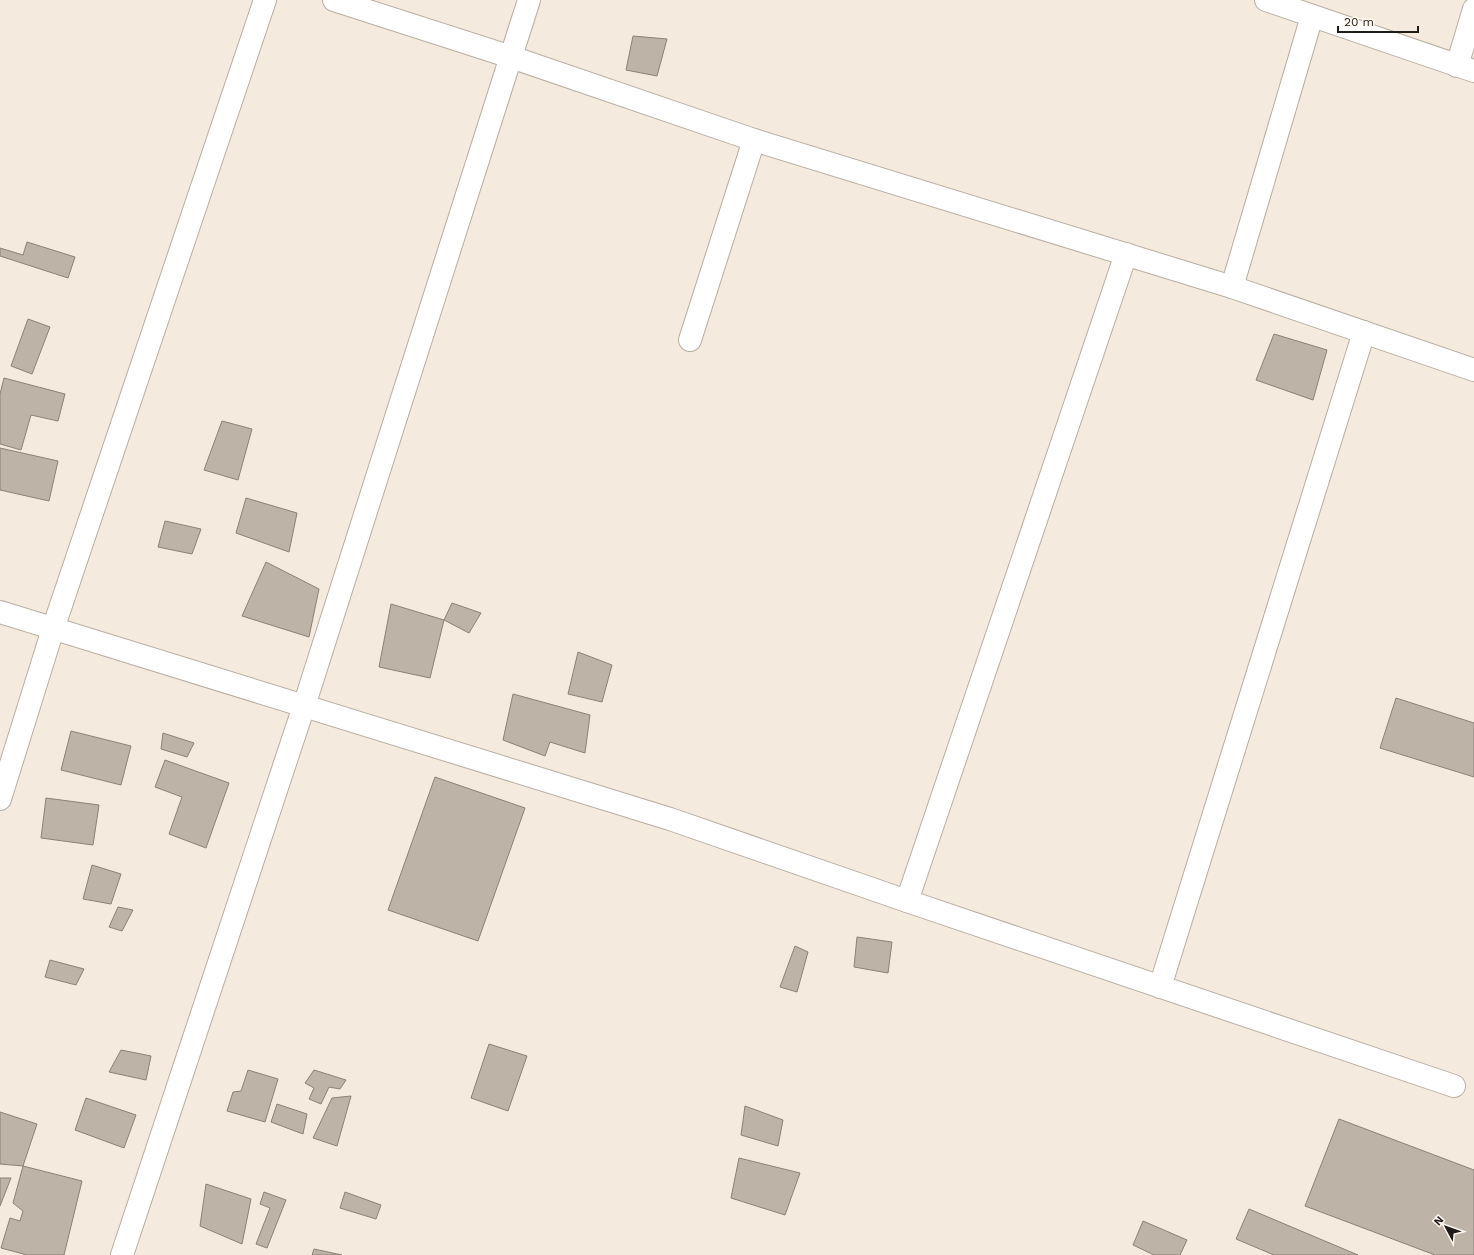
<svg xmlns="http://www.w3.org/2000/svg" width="1474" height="1255" viewBox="0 0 1474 1255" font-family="'Work Sans',sans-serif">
	<rect width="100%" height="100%" fill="#f5eade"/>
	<!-- building -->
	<g fill="#bdb3a7" stroke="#8b8176">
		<polygon points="633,36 667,39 657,76 626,70"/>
		<polygon points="27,242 75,257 68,278 0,256 0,248 23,255"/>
		<polygon points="28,319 50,327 32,374 11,366"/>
		<polygon points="1274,334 1327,350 1313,400 1256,380"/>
		<polygon points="4,378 65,394 58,421 31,415 21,450 0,444 0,394"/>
		<polygon points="222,421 252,429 238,480 204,470"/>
		<polygon points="0,448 58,461 49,501 0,490"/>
		<polygon points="246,498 297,513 289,552 236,533"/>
		<polygon points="165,521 201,529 192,554 158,547"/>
		<polygon points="266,562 319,589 309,637 242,616"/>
		<polygon points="452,603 481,613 469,633 444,620"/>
		<polygon points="391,604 444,620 430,678 379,667"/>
		<polygon points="578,652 612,665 602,702 568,694"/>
		<polygon points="513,694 590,715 585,753 550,742 545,756 503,740"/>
		<polygon points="1396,698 1474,723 1474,777 1380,748"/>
		<polygon points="71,731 131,746 121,785 61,770"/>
		<polygon points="163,733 194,743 187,757 161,749"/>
		<polygon points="165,760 229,783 206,848 169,834 182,797 155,787"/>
		<polygon points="435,777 525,808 478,941 388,910"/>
		<polygon points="46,798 99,805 93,845 41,838"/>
		<polygon points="92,865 121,874 111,904 83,899"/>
		<polygon points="118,907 133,910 122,931 109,927"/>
		<polygon points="857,937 892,942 888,973 854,967"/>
		<polygon points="795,946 808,952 797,992 780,987"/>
		<polygon points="50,960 84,969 76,985 45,977"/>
		<polygon points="489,1044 527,1056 508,1111 471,1098"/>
		<polygon points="121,1050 151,1056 146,1080 109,1072"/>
		<polygon points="248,1070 278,1079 265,1122 227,1111 233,1092 241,1091"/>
		<polygon points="314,1070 346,1080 340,1089 329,1087 321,1104 309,1099 314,1088 305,1083"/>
		<polygon points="351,1096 337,1146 313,1138 332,1098"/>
		<polygon points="86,1098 136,1115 124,1148 75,1130"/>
		<polygon points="277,1104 307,1114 303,1134 271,1122"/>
		<polygon points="745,1106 783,1120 778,1146 741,1135"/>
		<polygon points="0,1112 37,1124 23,1166 0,1164"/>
		<polygon points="1339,1119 1474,1170 1474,1255 1435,1255 1305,1206"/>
		<polygon points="739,1158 800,1173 785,1215 731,1198"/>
		<polygon points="23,1166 82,1181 64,1255 27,1255 1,1248 10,1218 20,1221 23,1211 13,1203"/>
		<polygon points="0,1178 11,1178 0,1206"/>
		<polygon points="206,1184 251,1199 242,1244 200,1226"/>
		<polygon points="264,1192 286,1200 267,1248 256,1244 270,1208 260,1204"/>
		<polygon points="345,1192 381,1205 376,1219 340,1208"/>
		<polygon points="1249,1209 1358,1255 1274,1255 1236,1239"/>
		<polygon points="1143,1221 1187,1240 1180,1255 1154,1255 1133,1245"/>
		<polygon points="314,1249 342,1255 312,1255"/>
	</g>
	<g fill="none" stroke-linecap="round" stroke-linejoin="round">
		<defs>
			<g id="street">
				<polyline points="334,0 511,57 754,140 1232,287 1474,370"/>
				<polyline points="1266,0 1474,71"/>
				<polyline points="1457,66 1474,9"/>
				<polyline points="1232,287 1312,16"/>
				<polyline points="690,340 754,140"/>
				<polyline points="0,612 670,819 907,901 1454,1086"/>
				<polyline points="0,799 53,629 265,0"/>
				<polyline points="907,901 1126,254"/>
				<polyline points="1160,987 1364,332"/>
				<polyline points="122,1255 304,706 529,0"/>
			</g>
		</defs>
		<!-- street casing -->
		<use href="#street" stroke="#b8aea2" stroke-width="24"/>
		<!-- street -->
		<use href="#street" stroke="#fff" stroke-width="22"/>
	</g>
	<!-- north arrow -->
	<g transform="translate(1446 1227) rotate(311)" stroke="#fff8f1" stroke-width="3" paint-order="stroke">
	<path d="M0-3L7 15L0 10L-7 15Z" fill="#1f1b17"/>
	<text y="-6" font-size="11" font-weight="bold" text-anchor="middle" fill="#1f1b17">N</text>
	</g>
	<!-- scale -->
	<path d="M1338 26v6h80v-6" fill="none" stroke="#1f1b17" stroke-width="2"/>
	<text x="1344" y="26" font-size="12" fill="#1f1b17" stroke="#fff8f1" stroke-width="3" paint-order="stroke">20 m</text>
</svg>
